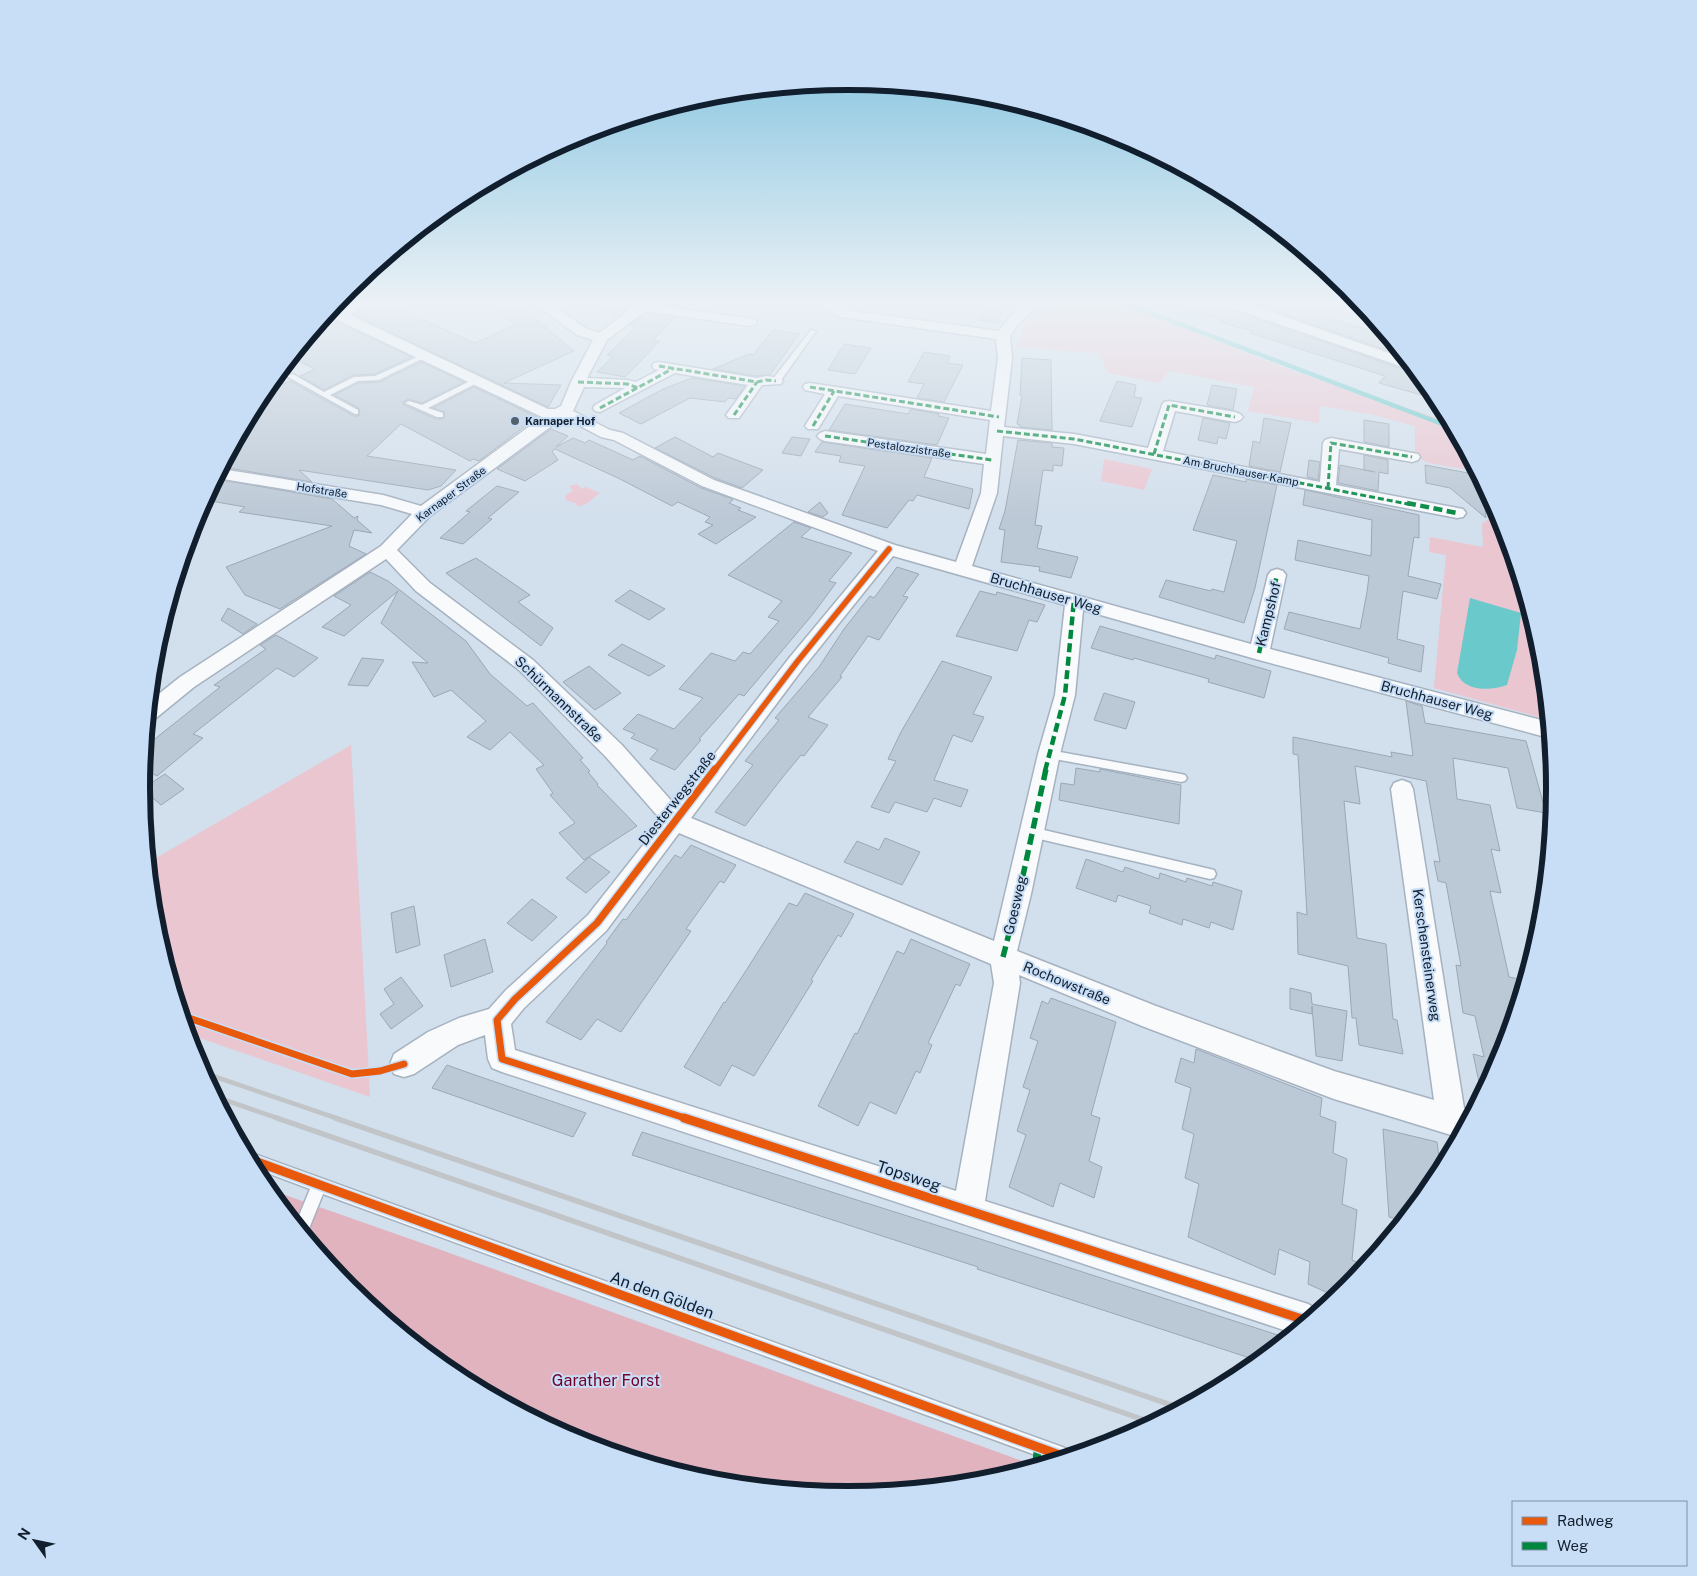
<svg xmlns="http://www.w3.org/2000/svg" width="1697" height="1576" viewBox="0 0 1697 1576" font-family="'Public Sans',sans-serif">
	<rect width="100%" height="100%" fill="#d2dfec"/>
	<!-- green -->
	<g fill="#eac6d1">
		<polygon points="1053,301 1114,301 1285,368 1450,422 1477,471 1428,463 1415,456 1415,427 1411,425 1369,414 1320,406 1319,423 1248,411 1254,387 1169,371 1159,383 1108,373 1099,353 1017,347 1024,325"/>
		<polygon points="1104,459 1152,469 1144,490 1101,481"/>
		<path d="M577,484L582,489L586,487L600,493C592,498 587,507 576,506L577,504L566,500L565,496L572,491L570,486Z"/>
		<polygon points="1496,507 1502,518 1542,650 1549,720 1434,688 1446,555 1429,552 1430,537 1483,547 1482,524 1496,513"/>
		<polygon points="351,745 368,1057 370,1097 188,1034 155,926 149,862"/>
	</g>
	<!-- forest -->
	<polygon fill="#e0b3bf" points="268,1189 433,1247 1036,1466 986,1481 848,1495 710,1481 578,1441 456,1375 349,1288"/>
	<!-- water -->
	<path fill="#6acacb" d="M1470,598L1521,613L1517,650L1507,685C1491,691 1464,692 1457,673Z"/>
	<g fill="none" stroke-linecap="round" stroke-linejoin="round">
		<!-- stream -->
		<polyline stroke="#6acacb" stroke-width="4.5" points="1119,301 1453,428"/>
	</g>
	<!-- building -->
	<g fill="#bbc8d5" stroke="#9ba7b4">
		<polygon points="374,301 381,301 475,343 514,325 496,309 516,303 574,351 504,383 561,385 548,407 354,315"/>
		<polygon points="584,301 639,301 616,318"/>
		<polygon points="658,301 693,301 686,308 656,304"/>
		<polygon points="988,301 1007,301 997,323 979,320"/>
		<polygon points="1174,301 1218,301 1220,306 1405,370 1415,370 1439,400 1379,383 1385,376 1250,333 1252,331 1220,322 1222,320 1173,306"/>
		<polygon points="1245,301 1319,301 1343,308 1332,319 1387,335 1404,356"/>
		<polygon points="646,313 676,317 653,340 660,341 625,377 597,372 613,356 607,355 635,328 629,325"/>
		<polygon points="326,316 326,317 412,357 375,374 353,375 324,390 300,376 315,369 292,358"/>
		<polygon points="773,330 799,334 770,375 757,376 713,369 749,354 753,355"/>
		<polygon points="844,344 871,348 855,374 828,370"/>
		<polygon points="924,352 950,356 947,363 963,365 944,402 917,398 924,384 908,382"/>
		<polygon points="1022,358 1051,360 1052,430 1020,427 1020,425 1017,424 1022,396 1020,395"/>
		<polygon points="421,362 464,382 422,403 408,399 403,402 404,405 436,419 443,419 445,412 433,408 474,387 537,417 479,461 473,459 470,461 401,424 367,456 456,470 441,486 428,490 299,470 312,482 222,467 263,392 290,381 354,416 358,416 360,414 359,408 334,395 358,383 380,382"/>
		<polygon points="692,378 745,386 736,399 729,398 725,402 690,398 641,424 619,413 663,389"/>
		<polygon points="1117,381 1136,385 1134,397 1142,398 1132,427 1100,421"/>
		<polygon points="1212,385 1237,389 1233,410 1207,405"/>
		<polygon points="845,404 908,414 911,409 939,414 938,416 949,418 937,445 829,430"/>
		<polygon points="1203,418 1230,423 1226,439 1218,437 1217,444 1198,440"/>
		<polygon points="1264,418 1291,423 1280,472 1249,466 1253,441 1260,443"/>
		<polygon points="1364,420 1389,424 1389,447 1364,442"/>
		<polygon points="551,429 568,436 556,447 573,438 585,443 589,440 633,460 640,456 701,488 730,498 733,500 729,503 741,508 738,510 756,517 716,544 698,534 713,525 705,522 710,517 678,502 672,506 620,479 555,449 552,451 558,460 525,481 497,469"/>
		<polygon points="675,437 713,457 718,453 763,470 742,488 715,478 655,448"/>
		<polygon points="792,437 810,439 801,456 782,453"/>
		<polygon points="1018,440 1052,443 1052,447 1064,448 1062,466 1053,465 1053,471 1043,470 1035,525 1042,526 1037,548 1078,557 1071,578 1039,571 1040,567 1001,562 1005,530 999,529 1005,511"/>
		<polygon points="822,442 932,458 924,477 973,489 969,509 917,495 913,501 909,500 887,528 842,515 865,466 839,462 841,456 815,452"/>
		<polygon points="1364,455 1388,460 1388,474 1379,472 1378,491 1338,483 1340,465 1375,472 1364,470"/>
		<polygon points="1309,460 1320,462 1318,480 1307,477"/>
		<polygon points="1425,465 1479,475 1483,483 1484,495 1490,496 1497,509 1485,511 1486,518 1450,488 1426,483"/>
		<polygon points="1213,475 1246,482 1246,479 1277,485 1255,588 1244,623 1159,597 1166,580 1211,591 1212,589 1224,592 1237,541 1193,530"/>
		<polygon points="216,479 332,499 354,518 358,516 357,520 372,533 354,530 349,546 366,554 280,609 245,595 226,567 332,526 239,512 245,507 205,500"/>
		<polygon points="497,486 519,492 488,518 492,519 463,544 440,538 470,512 466,511"/>
		<polygon points="1305,490 1419,515 1419,538 1414,537 1408,576 1441,584 1437,599 1403,591 1397,639 1424,646 1421,672 1388,663 1389,658 1284,629 1289,612 1360,629 1367,592 1369,576 1295,560 1298,540 1371,556 1372,520 1303,505"/>
		<polygon points="820,502 828,513 823,517 808,512"/>
		<polygon points="794,522 811,528 801,537 852,553 829,581 836,583 813,614 744,696 739,694 699,739 701,740 675,770 650,759 658,750 631,738 635,734 623,729 638,714 674,729 703,698 679,689 711,653 735,661 743,652 750,654 779,621 768,617 782,601 728,575"/>
		<polygon points="476,558 530,595 518,602 553,628 541,646 446,573"/>
		<polygon points="897,567 919,574 903,596 908,597 879,640 868,636 840,676 842,677 808,717 828,725 804,756 801,755 782,778 745,826 715,812 753,765 745,761 779,720 775,718 819,667 844,629 870,596 874,598"/>
		<polygon points="370,572 388,581 466,641 490,674 527,706 533,703 583,758 580,760 590,771 588,772 598,784 597,785 637,826 584,860 559,833 575,823 550,795 553,793 536,769 544,765 510,732 490,750 467,737 486,721 451,690 434,697 412,662 428,663 381,623 398,591 344,636 322,627 351,605 334,596"/>
		<polygon points="630,590 665,609 649,620 615,601"/>
		<polygon points="980,591 996,595 997,592 1045,605 1037,622 1029,620 1017,651 956,636"/>
		<polygon points="228,608 257,624 243,634 221,620"/>
		<polygon points="1100,626 1215,659 1216,655 1271,671 1264,698 1208,682 1209,679 1134,658 1133,660 1091,648"/>
		<polygon points="276,635 318,658 294,677 277,668 193,734 203,738 157,776 144,769 146,746 220,687 214,685 266,649 260,645"/>
		<polygon points="622,644 665,666 649,676 608,655"/>
		<polygon points="362,658 384,660 368,686 348,685"/>
		<polygon points="942,661 992,677 973,714 984,717 972,742 953,735 934,780 968,790 961,807 934,798 927,812 895,802 889,813 871,807 896,761 888,759 901,732"/>
		<polygon points="589,666 621,693 595,710 563,682"/>
		<polygon points="1104,693 1135,702 1126,729 1094,720"/>
		<polygon points="1406,701 1422,706 1425,723 1526,741 1546,813 1517,808 1508,768 1453,758 1457,799 1490,805 1500,851 1491,849 1501,893 1490,891 1509,977 1525,980 1501,1059 1482,1096 1473,1054 1484,1057 1475,1016 1463,1013 1456,965 1461,966 1446,883 1438,881 1434,861 1440,862 1426,781 1355,766 1360,804 1344,801 1357,938 1386,944 1393,1019 1397,1020 1403,1054 1359,1045 1356,1018 1352,1018 1348,966 1298,954 1297,912 1307,915 1298,755 1293,754 1293,737 1392,757 1391,752 1413,756"/>
		<polygon points="1076,768 1100,772 1100,769 1181,785 1179,824 1059,800 1061,783 1074,785"/>
		<polygon points="165,774 184,789 161,805 142,789"/>
		<polygon points="885,838 920,852 902,885 844,862 857,841 879,850"/>
		<polygon points="691,845 736,865 724,883 720,881 686,929 691,931 621,1032 597,1019 581,1040 546,1022 607,943 606,942 623,919 626,920 675,855 681,858"/>
		<polygon points="589,857 610,872 586,893 566,878"/>
		<polygon points="1086,859 1123,872 1125,867 1159,879 1160,873 1186,882 1187,878 1212,886 1213,882 1242,891 1233,930 1211,922 1209,928 1183,919 1182,925 1149,913 1151,906 1118,895 1116,902 1076,888"/>
		<polygon points="805,893 854,914 841,937 838,935 811,980 813,981 754,1076 732,1065 720,1086 684,1067 724,1002 725,1003 747,969 789,903 797,906"/>
		<polygon points="532,899 557,917 532,941 507,923"/>
		<polygon points="414,906 420,945 396,953 391,913"/>
		<polygon points="485,939 493,972 451,987 444,955"/>
		<polygon points="911,939 970,964 960,986 956,984 928,1043 932,1045 920,1073 916,1071 896,1114 870,1102 858,1126 818,1106 855,1033 857,1034 897,951 904,954"/>
		<polygon points="401,977 423,1006 391,1029 380,1014 394,1004 384,989"/>
		<polygon points="1290,988 1311,993 1312,1004 1347,1011 1342,1061 1316,1056 1312,1006 1312,1014 1290,1009"/>
		<polygon points="1051,998 1116,1022 1091,1115 1100,1118 1089,1161 1102,1167 1094,1198 1060,1183 1053,1207 1009,1187 1026,1135 1017,1131 1030,1090 1023,1087 1038,1041 1030,1038 1042,1001 1048,1004"/>
		<polygon points="1196,1049 1322,1098 1320,1116 1336,1122 1333,1153 1347,1159 1342,1204 1357,1210 1352,1260 1366,1266 1348,1288 1337,1297 1308,1284 1310,1262 1279,1249 1275,1275 1188,1237 1199,1184 1185,1178 1194,1134 1182,1129 1191,1088 1175,1082 1181,1058 1194,1063"/>
		<polygon points="447,1065 475,1075 586,1113 573,1137 432,1088"/>
		<polygon points="1383,1129 1437,1142 1441,1171 1436,1181 1403,1221 1389,1217"/>
		<polygon points="642,1132 996,1244 1287,1338 1259,1361 977,1269 978,1267 632,1155"/>
	</g>
	<g fill="none" stroke-linecap="round" stroke-linejoin="round">
		<defs>
			<g id="service">
				<polygon points="811,330 816,331 779,383 773,383 773,379"/>
				<polygon points="424,354 427,356 426,357 379,380 358,381 330,395 358,410 358,414 355,414 286,376 293,374 324,392 354,377 375,376"/>
				<polygon points="474,379 481,381 428,408 443,413 443,417 437,417 405,403 409,401 422,405"/>
				<polygon points="1049,750 1181,774 1185,775 1187,778 1185,781 1181,782 1049,758 1044,754"/>
				<polygon points="1031,827 1210,869 1214,870 1216,874 1214,878 1210,879 1031,837 1027,835 1025,832 1027,829"/>
				<polygon points="249,1152 1065,1448 1071,1451 1073,1455 1052,1461 323,1194 306,1236 296,1223 310,1189 254,1168 246,1153"/>
			</g>
			<g id="minor">
				<path d="M356,301H372L350,315L548,409H555L561,406L571,382L593,340L577,335L532,301H546L587,329L599,333L642,301H656L653,305L755,319L757,322L755,325L750,326L645,311L607,340L587,378L627,380L636,382L659,370L654,369L652,366L654,363L659,362L757,378L766,376L781,378L783,381L781,384L762,385L739,418H729L726,415L748,385L675,373L600,412L595,411L593,408L595,405L625,388L584,387L573,411L610,430L623,433L714,480L895,545L956,562L981,493L984,464L825,441L820,439L817,436L820,433L825,431L986,454L990,420L838,396L818,429H808L805,426L825,394L805,390L803,387L805,384L810,383L991,411L998,358L996,339L841,317L823,307L822,304L824,301H836L835,303L845,310L999,331C1011,314 1021,301 1043,301L1018,324L1010,336L1012,358L1004,427L1074,434L1148,448L1162,405L1164,402L1169,401L1235,412L1240,414L1243,417L1240,420L1235,422L1175,411L1163,451L1320,482L1323,443L1325,440L1331,438L1418,454L1420,457L1418,460L1412,462L1339,449L1336,485L1463,509L1466,513L1463,517L1457,518L1074,444L1003,436L997,493L972,566L1251,644L1268,575L1271,571L1277,569L1283,571L1286,575L1270,649L1549,722V738L1259,660L1083,610L1075,695L1060,754L1031,894L1017,951L1156,1006L1334,1071L1434,1100L1391,789L1394,783L1402,780L1410,783L1413,789L1464,1108L1473,1111L1460,1136L1451,1135L1334,1099L1142,1026L1019,975L1020,983L985,1201L1308,1304L1320,1311L1293,1333L502,1072L492,1068L488,1059L485,1035L458,1045L414,1074L404,1077L394,1074L390,1064L394,1054L428,1032L459,1018L489,1009L506,990L588,915L662,821L606,757L519,670L416,591L386,559L194,687L156,718L148,720L150,701L180,677L381,546L412,514L381,505L217,478L221,469L383,495L421,506L542,417L327,315L333,308L339,310ZM561,419H567L601,437L614,440L702,486L878,551L790,657L675,805L622,745L533,660L430,583L397,550L430,516ZM893,556L1065,605L1055,695L1038,754L994,941L691,818L804,667ZM679,833L991,964L994,983L956,1191L515,1050L511,1024L524,1008L606,931Z"/>
				<polygon points="1220,301 1239,301 1406,359 1414,368 1406,368 1221,304"/>
			</g>
		</defs>
		<!-- service casing -->
		<use href="#service" stroke="#a6b2c0" stroke-width="3"/>
		<!-- minor casing -->
		<use href="#minor" stroke="#a6b2c0" stroke-width="3"/>
		<!-- service -->
		<use href="#service" fill="#f8fafc" fill-rule="evenodd"/>
		<!-- minor -->
		<use href="#minor" fill="#f8fafc" fill-rule="evenodd"/>
		<!-- rail-far1 -->
		<g stroke="#c1c5c8" stroke-width="4.5">
			<polyline points="204,1073 339,1119"/>
			<polyline points="216,1097 280,1119"/>
		</g>
		<!-- rail -->
		<g stroke="#c1c5c8" stroke-width="5.5">
			<polyline points="277,1118 1153,1423"/>
			<polyline points="335,1118 1180,1408"/>
		</g>
		<!-- quiet-far3 -->
		<g stroke="#00873e" stroke-width="3" stroke-dasharray="6 3" stroke-linecap="butt">
			<polyline points="659,366 757,382 766,380 776,381"/>
			<polyline points="578,382 627,384 638,388"/>
			<polyline points="810,387 999,417"/>
			<polyline points="600,408 674,368"/>
			<polyline points="734,415 757,382"/>
			<polyline points="813,426 834,391"/>
			<polyline points="997,431 1074,439 1413,505"/>
			<polyline points="825,436 992,460"/>
			<polyline points="1154,454 1169,405 1235,417"/>
			<polyline points="1328,488 1331,443 1412,457"/>
		</g>
		<!-- quiet-far2 -->
		<g stroke="#00873e" stroke-width="4.5" stroke-dasharray="9 4.5" stroke-linecap="butt">
			<polyline points="1407,503 1457,513"/>
			<polyline points="1259,653 1277,575"/>
			<polyline points="1045,771 1065,695 1074,600"/>
		</g>
		<!-- quiet-far1 -->
		<polyline stroke="#00873e" stroke-width="5.5" stroke-dasharray="11 5.5" stroke-linecap="butt" points="1003,957 1019,894 1046,769"/>
		<!-- quiet -->
		<polyline stroke="#00873e" stroke-width="8" stroke-dasharray="15 8" stroke-linecap="butt" points="1036,1466 1038,1447"/>
		<defs>
			<polyline id="cycleway-far2" points="714,771 797,662 889,549"/>
			<g id="cycleway-far1">
				<polyline points="183,1016 352,1074 380,1071 404,1064"/>
				<polyline points="688,1119 502,1059 497,1020 515,999 597,923 715,769"/>
			</g>
			<g id="cycleway">
				<polyline points="684,1118 1308,1321"/>
				<polyline points="249,1159 1065,1457"/>
			</g>
		</defs>
		<!-- cycleway-far2 casing -->
		<use href="#cycleway-far2" stroke="#c8def7" stroke-width="8"/>
		<!-- cycleway-far1 casing -->
		<use href="#cycleway-far1" stroke="#c8def7" stroke-width="10"/>
		<!-- cycleway casing -->
		<use href="#cycleway" stroke="#c8def7" stroke-width="12"/>
		<!-- cycleway-far2 -->
		<use href="#cycleway-far2" stroke="#e8590c" stroke-width="5.5"/>
		<!-- cycleway-far1 -->
		<use href="#cycleway-far1" stroke="#e8590c" stroke-width="7"/>
		<!-- cycleway -->
		<use href="#cycleway" stroke="#e8590c" stroke-width="9"/>
	</g>
	<!-- sky -->
	<linearGradient id="sky" x2="0" y2="1"><stop stop-color="#75bddc"/><stop offset="0.58" stop-color="#ebf1f6"/><stop offset="1" stop-color="#ebf1f6" stop-opacity="0"/></linearGradient>
	<rect width="1697" height="522" fill="url(#sky)"/>
	<!-- markers -->
	<circle fill="#546270" stroke="#c8def7" stroke-width="2" cx="515" cy="421" r="5"/>
	<g text-anchor="middle" dominant-baseline="central" stroke-width="4" stroke-linejoin="round" paint-order="stroke">
		<!-- far-poi labels -->
		<g font-size="11" font-weight="bold" fill="#101e2d" stroke="#c8def7" text-anchor="start">
			<text x="525" y="421">Karnaper Hof</text>
		</g>
		<!-- far-street labels -->
		<g font-size="11" fill="#101e2d" stroke="#c8def7">
			<text transform="translate(909 448) rotate(8)">Pestalozzistraße</text>
			<text transform="translate(1241 471) rotate(11)">Am Bruchhauser Kamp</text>
			<text transform="translate(322 490) rotate(9)">Hofstraße</text>
			<text transform="translate(451 494) rotate(-37)">Karnaper Straße</text>
		</g>
		<!-- street labels -->
		<g font-size="14" fill="#101e2d" stroke="#c8def7">
			<text transform="translate(1046 593) rotate(16)">Bruchhauser Weg</text>
			<text transform="translate(1268 614) rotate(-76)">Kampshof</text>
			<text transform="translate(559 699) rotate(44)">Schürmannstraße</text>
			<text transform="translate(1437 700) rotate(15)">Bruchhauser Weg</text>
			<text transform="translate(677 798) rotate(-52)">Diesterwegstraße</text>
			<text transform="translate(1015 905) rotate(-77)">Goesweg</text>
			<text transform="translate(1427 955) rotate(82)">Kerschensteinerweg</text>
			<text transform="translate(1067 983) rotate(22)">Rochowstraße</text>
		</g>
		<!-- near-street labels -->
		<g font-size="16" fill="#101e2d" stroke="#c8def7">
			<text transform="translate(909 1176) rotate(18)">Topsweg</text>
			<text transform="translate(662 1295) rotate(20)">An den Gölden</text>
		</g>
		<!-- near-park labels -->
		<g font-size="16" fill="#730027" stroke="#c8def7">
			<text x="606" y="1380">Garather Forst</text>
		</g>
	</g>
	<!-- crop -->
	<path d="M0 0H1697V1576H0ZM150 788a698 698 0 1 1 1396 0a698 698 0 1 1-1396 0Z" fill="#c8def7" fill-rule="evenodd"/>
	<path fill="none" stroke="#101e2d" stroke-width="6" d="M150 788a698 698 0 1 1 1396 0a698 698 0 1 1-1396 0Z"/>
	<!-- legend -->
	<rect x="1512" y="1501" width="175" height="65" fill="#c8def7" stroke="#7e91a6"/>
	<rect x="1522" y="1517" width="25" height="8" fill="#e8590c" stroke="#7e91a6"/>
	<text x="1557" y="1526" font-size="15" fill="#101e2d">Radweg</text>
	<rect x="1522" y="1542" width="25" height="8" fill="#00873e" stroke="#7e91a6"/>
	<text x="1557" y="1551" font-size="15" fill="#101e2d">Weg</text>
	<!-- north arrow -->
	<g transform="translate(35 1541) rotate(303)" stroke="#c8def7" stroke-width="4" paint-order="stroke">
	<path d="M0-4L9 19L0 12L-9 19Z" fill="#101e2d"/>
	<text y="-8" font-size="14" font-weight="bold" text-anchor="middle" fill="#101e2d">N</text>
	</g>
</svg>
